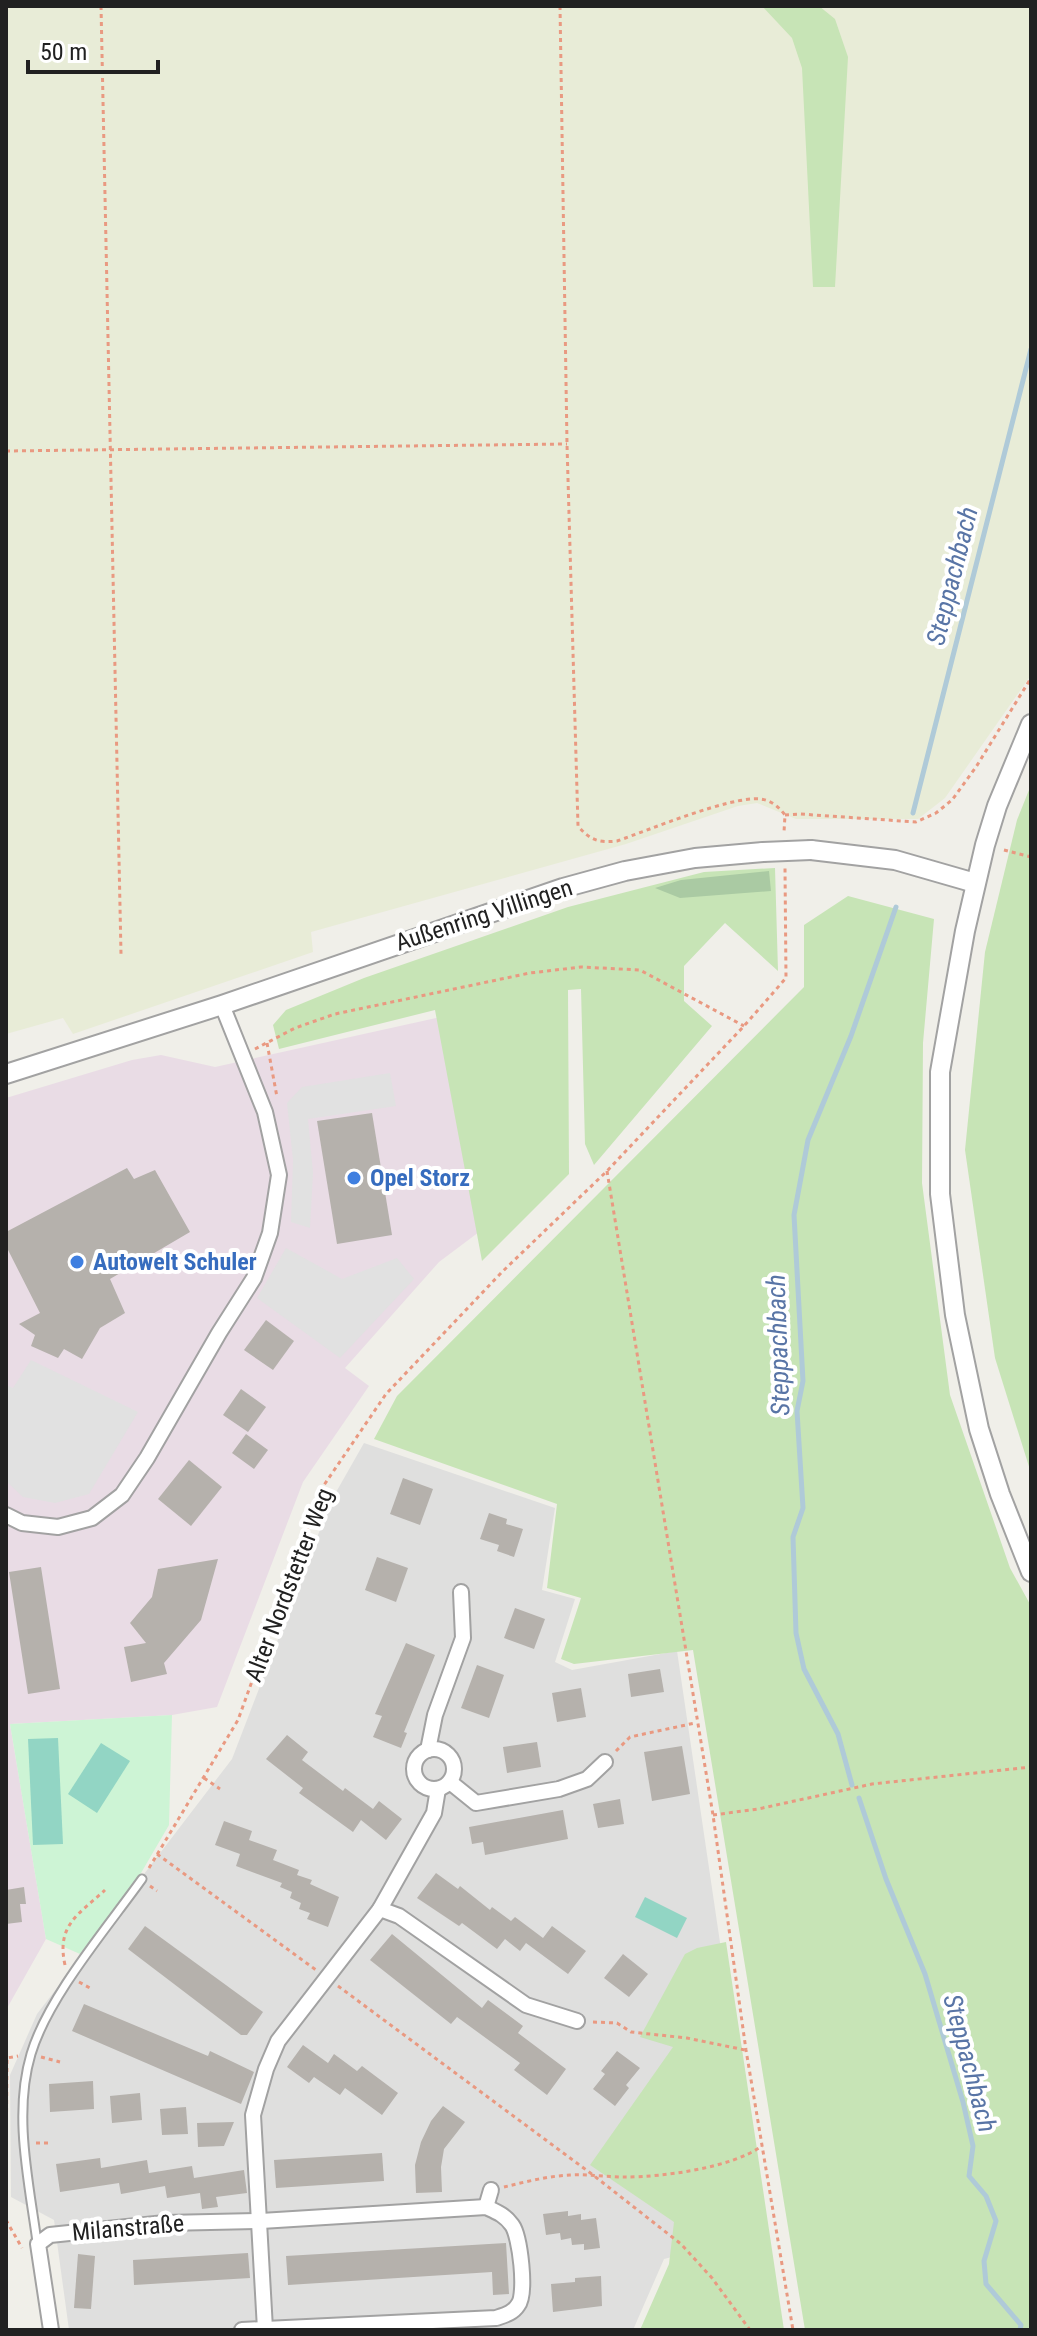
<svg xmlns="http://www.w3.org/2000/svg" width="1037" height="2336" viewBox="0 0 1037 2336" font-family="'Roboto Condensed',sans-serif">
	<rect width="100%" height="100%" fill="#f0efe9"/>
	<!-- residential -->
	<polygon fill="#dfdfde" points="364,1443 555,1508 542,1590 575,1599 555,1662 572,1670 677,1651 763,2234 664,2259 633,2330 69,2330 54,2220 11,2197 10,2075 37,2014 232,1759 331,1501"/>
	<!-- industrial -->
	<polygon fill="#e9dce5" points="549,993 555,1175 439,1262 345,1368 369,1386 303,1482 217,1707 172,1715 10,1724 46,1939 6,2010 6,1098 132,1060 161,1055 215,1067"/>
	<!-- farmland -->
	<polygon fill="#e8ecd7" points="6,6 1031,6 1031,675 945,798 918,819 796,819 757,803 738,806 626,844 311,932 313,952 73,1034 63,1018 6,1034"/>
	<!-- grass -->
	<g fill="#c7e4b6">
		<polygon points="762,6 819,6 835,19 848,57 835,287 813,287 802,68 792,38"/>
		<polygon points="1031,785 1031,1473 995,1358 965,1150 985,952 1017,820"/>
		<polygon points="775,868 778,971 725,923 684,966 684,1001 712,1026 594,1165 585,1144 581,989 568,990 569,1174 482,1261 435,1010 279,1049 273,1025 286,1010 364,978 568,907 704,872"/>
		<polygon points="848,896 934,919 923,1043 922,1183 950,1395 1010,1568 1031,1606 1031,2330 805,2330 693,1650 574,1664 561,1659 581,1598 547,1588 557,1504 374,1439 397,1396 804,987 804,925"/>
		<polygon points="726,1942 784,2330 640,2330 669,2264 674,2222 590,2165 673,2047 640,2037 685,1954 697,1948"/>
	</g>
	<!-- forest -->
	<polygon fill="#aacaa3" points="769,871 771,891 680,898 655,888 681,880"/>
	<!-- park -->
	<polygon fill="#cdf4d5" points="172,1715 169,1825 141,1873 80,1954 46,1939 10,1724"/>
	<!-- pitch -->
	<g fill="#92d5c4">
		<polygon points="58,1738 63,1844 33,1845 28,1739"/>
		<polygon points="101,1743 130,1761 97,1813 68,1794"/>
		<polygon points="645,1897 687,1918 677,1938 635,1917"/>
	</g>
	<!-- parking -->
	<g fill="#e1e1e1">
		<polygon points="390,1073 396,1106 308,1119 313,1173 310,1228 291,1222 293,1160 287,1103 302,1087"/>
		<polygon points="286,1248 342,1279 397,1258 414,1279 340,1358 257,1298"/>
		<polygon points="31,1360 138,1412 89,1494 55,1503 23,1497 6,1481 6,1385 13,1388"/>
	</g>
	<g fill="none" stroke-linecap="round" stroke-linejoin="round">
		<!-- stream -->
		<g stroke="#afcad8" stroke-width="5">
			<polyline points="913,813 1031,349"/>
			<polyline points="852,1785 838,1734 804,1669 796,1633 793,1537 803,1508 797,1411 803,1381 794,1215 808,1140 851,1036 896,907"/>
			<polyline points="859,1798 886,1879 925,1974 963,2102 973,2146 969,2176 986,2196 996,2221 984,2261 986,2284 1021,2325 1020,2330"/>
		</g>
	</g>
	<!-- building -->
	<g fill="#b5b1ac">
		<polygon points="372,1113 392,1235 337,1244 317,1121"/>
		<polygon points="127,1168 134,1179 155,1170 190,1232 110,1279 125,1313 100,1328 82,1359 64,1349 58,1358 31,1346 35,1335 19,1324 40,1313 6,1246 6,1232"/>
		<polygon points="266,1320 294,1341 273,1370 244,1350"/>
		<polygon points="241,1389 266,1407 248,1432 223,1415"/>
		<polygon points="246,1434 268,1450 254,1469 232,1453"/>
		<polygon points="189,1460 222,1487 191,1526 158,1499"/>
		<polygon points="403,1478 433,1489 420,1525 390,1514"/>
		<polygon points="489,1513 507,1519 506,1524 523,1529 514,1557 497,1551 499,1545 480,1539"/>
		<polygon points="377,1557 408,1568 396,1602 365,1590"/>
		<polygon points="218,1559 201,1620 164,1663 167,1674 131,1682 124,1647 146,1643 130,1623 152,1597 158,1569"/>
		<polygon points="41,1567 60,1689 28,1694 9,1572"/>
		<polygon points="515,1608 545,1619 534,1649 504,1638"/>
		<polygon points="406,1643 435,1655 404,1732 407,1733 401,1748 373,1737 382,1716 375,1714"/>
		<polygon points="477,1665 504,1675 489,1718 461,1708"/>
		<polygon points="660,1669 664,1692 631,1697 628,1674"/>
		<polygon points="581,1688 586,1717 557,1722 552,1693"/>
		<polygon points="287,1735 308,1752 302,1760 343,1791 345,1788 373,1809 379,1801 402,1819 386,1840 361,1820 353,1832 299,1793 303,1788 266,1759"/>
		<polygon points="537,1742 541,1767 507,1773 503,1747"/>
		<polygon points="682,1746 690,1794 652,1801 644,1752"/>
		<polygon points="620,1799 624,1824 598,1828 593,1804"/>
		<polygon points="563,1810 568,1839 485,1855 483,1842 472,1844 469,1827"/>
		<polygon points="224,1821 252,1831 249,1840 277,1850 273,1860 299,1870 297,1875 312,1880 310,1884 339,1897 328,1927 307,1919 310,1913 299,1909 301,1903 290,1898 292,1892 280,1887 282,1883 236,1866 240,1854 215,1845"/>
		<polygon points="436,1873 458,1889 460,1886 490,1910 492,1907 511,1921 515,1917 543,1938 552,1926 586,1951 568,1974 526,1943 520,1951 505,1939 497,1949 462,1923 459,1926 417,1898"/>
		<polygon points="24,1887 26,1904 20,1904 22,1922 6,1924 6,1890"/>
		<polygon points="145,1926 263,2012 247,2035 241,2035 128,1949"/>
		<polygon points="392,1934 482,2008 488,2000 523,2026 518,2033 566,2069 547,2095 514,2070 520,2063 457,2017 451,2024 370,1960"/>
		<polygon points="623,1954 648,1974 629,1997 604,1978"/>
		<polygon points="84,2004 208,2056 210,2051 254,2072 241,2104 72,2031"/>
		<polygon points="303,2045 328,2063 334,2054 357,2071 362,2066 398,2093 382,2115 345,2088 340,2095 314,2077 309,2083 287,2067"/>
		<polygon points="617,2051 640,2068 626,2085 629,2088 615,2106 593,2089 605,2074 601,2071"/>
		<polygon points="93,2081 94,2109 50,2112 49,2084"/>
		<polygon points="140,2093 142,2120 112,2123 110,2096"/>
		<polygon points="443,2106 465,2122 444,2149 441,2167 442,2192 416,2193 415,2165 421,2142 431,2121"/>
		<polygon points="186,2107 188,2134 162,2135 160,2109"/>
		<polygon points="234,2122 224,2146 198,2147 197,2123"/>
		<polygon points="382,2153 384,2181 276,2188 274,2160"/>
		<polygon points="100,2158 101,2168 147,2160 149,2173 192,2166 194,2178 244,2170 247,2193 216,2197 218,2207 202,2209 200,2193 167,2198 165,2186 121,2194 119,2183 60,2192 56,2164"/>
		<polygon points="568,2211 568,2216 581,2214 581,2220 596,2218 600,2248 584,2250 584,2244 572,2245 571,2238 561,2240 560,2233 546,2235 543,2214"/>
		<polygon points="506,2243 509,2294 493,2295 492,2272 288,2285 286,2256"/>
		<polygon points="248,2253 250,2278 134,2285 133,2260"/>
		<polygon points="78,2254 95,2256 91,2309 74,2308"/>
		<polygon points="601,2276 602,2306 553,2312 551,2284 575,2282 575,2278"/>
	</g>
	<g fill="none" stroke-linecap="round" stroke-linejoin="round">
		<defs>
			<path id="service" d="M37,2242C29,2182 13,2114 31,2054C48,1997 107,1928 142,1879"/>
			<g id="minor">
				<polyline points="6,1515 22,1523 58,1527 92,1518 122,1495 147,1458 219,1333 254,1278 270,1233 279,1175 265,1112 222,1005"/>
				<circle cx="434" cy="1769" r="20"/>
				<polyline points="428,1750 435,1715 463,1638 461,1592"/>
				<polyline points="450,1782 476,1803 559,1789 587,1779 605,1762"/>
				<polyline points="380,1909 399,1916 526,2005 577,2021"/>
				<polyline points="486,2207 491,2190"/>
				<polyline points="265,2329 253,2115 266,2069 278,2041 380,1909 434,1813 438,1789"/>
				<path d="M51,2330L38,2244L50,2235L165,2223L261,2221L486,2207C497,2212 505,2215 512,2225C520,2236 527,2294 518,2305C513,2313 505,2315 496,2318L242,2330"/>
			</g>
			<g id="tertiary">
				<polyline points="1031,724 997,806 985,845 965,931 940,1072 940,1194 955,1315 979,1429 1000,1494 1031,1572"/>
				<polyline points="811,850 895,860 975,883"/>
				<polyline points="6,1074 222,1005 563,888 625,871 695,858 763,852"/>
			</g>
		</defs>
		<!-- service casing -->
		<use href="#service" stroke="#a2a2a2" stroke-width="11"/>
		<!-- minor casing -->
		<use href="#minor" stroke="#a2a2a2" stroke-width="18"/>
		<!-- tertiary casing -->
		<use href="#tertiary" stroke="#a2a2a2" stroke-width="22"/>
		<!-- path -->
		<g stroke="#e99981" stroke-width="3" stroke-dasharray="4 4" stroke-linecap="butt">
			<polyline points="101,6 121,954"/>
			<path d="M560,6L567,444L578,826C590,840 598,843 617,841C649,830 730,796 760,799C771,800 779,807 785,815L784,832"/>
			<polyline points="6,451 567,444"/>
			<polyline points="785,815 800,814 916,822 936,813 952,800 976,767 1031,678"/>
			<polyline points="1004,850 1031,857"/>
			<polyline points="267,1043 277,1097"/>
			<polyline points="255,1049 295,1028 335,1014 530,973 581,967 640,970 744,1026"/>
			<polyline points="607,1171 713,1815 746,2050 793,2330"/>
			<polyline points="616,1751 630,1737 695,1723"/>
			<polyline points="204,1778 220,1789"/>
			<polyline points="713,1815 758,1809 872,1784 1031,1767"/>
			<polyline points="157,1854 316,1970"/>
			<polyline points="149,1868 238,1720 322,1488 386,1394 502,1272 607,1171 744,1026 786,978 785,868"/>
			<polyline points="150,1886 157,1891"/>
			<path d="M65,1965C56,1925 79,1914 105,1890"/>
			<polyline points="79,1982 90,1988"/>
			<polyline points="338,1986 593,2175 681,2244 712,2278 750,2330"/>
			<polyline points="593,2022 617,2023 631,2032 687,2038 745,2050"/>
			<polyline points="41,2057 60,2062"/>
			<polyline points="36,2143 48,2143"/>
			<polyline points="6,2176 7,2058 18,2056"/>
			<path d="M504,2187C525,2182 548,2176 570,2175C589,2174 607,2177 625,2177C663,2177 731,2168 762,2146"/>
			<polyline points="6,2220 22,2248"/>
		</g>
		<!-- service -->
		<use href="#service" stroke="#fff" stroke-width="7"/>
		<!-- minor -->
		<use href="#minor" stroke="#fff" stroke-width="14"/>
		<!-- tertiary -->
		<use href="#tertiary" stroke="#fff" stroke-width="18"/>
		<defs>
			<polyline id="tertiary-bridge" points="763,852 811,850"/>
		</defs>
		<!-- tertiary-bridge casing -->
		<use href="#tertiary-bridge" stroke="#a2a2a2" stroke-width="22" stroke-linecap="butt"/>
		<!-- tertiary-bridge -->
		<use href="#tertiary-bridge" stroke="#fff" stroke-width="18"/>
	</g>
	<!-- markers -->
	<g fill="#3f7fe0" stroke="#fff" stroke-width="3">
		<circle cx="354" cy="1178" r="8"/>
		<circle cx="77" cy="1262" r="8"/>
	</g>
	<g text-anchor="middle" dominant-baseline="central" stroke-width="8" stroke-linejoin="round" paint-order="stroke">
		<!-- street labels -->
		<g font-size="24" fill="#212121" stroke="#fff">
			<text transform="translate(484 915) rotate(-18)">Außenring Villingen</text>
			<text transform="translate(289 1585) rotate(-69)">Alter Nordstetter Weg</text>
			<text transform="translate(128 2228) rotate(-5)">Milanstraße</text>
		</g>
		<!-- shop labels -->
		<g font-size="24" font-weight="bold" fill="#366cbe" stroke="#fff" text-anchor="start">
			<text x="370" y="1178">Opel Storz</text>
			<text x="93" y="1262">Autowelt Schuler</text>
		</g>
		<!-- water labels -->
		<g font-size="26" font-style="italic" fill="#5975a6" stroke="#fff">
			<text transform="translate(952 576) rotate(-76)">Steppachbach</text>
			<text transform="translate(778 1345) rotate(-92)">Steppachbach</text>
			<text transform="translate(970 2063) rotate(75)">Steppachbach</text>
		</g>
	</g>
	<!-- border -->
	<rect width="1037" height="2336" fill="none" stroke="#212121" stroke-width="16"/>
	<!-- scale -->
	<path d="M28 60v12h130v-12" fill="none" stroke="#212121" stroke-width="4"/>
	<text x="40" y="60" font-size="24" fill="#212121" stroke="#ffffff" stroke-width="6" paint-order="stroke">50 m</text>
</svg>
